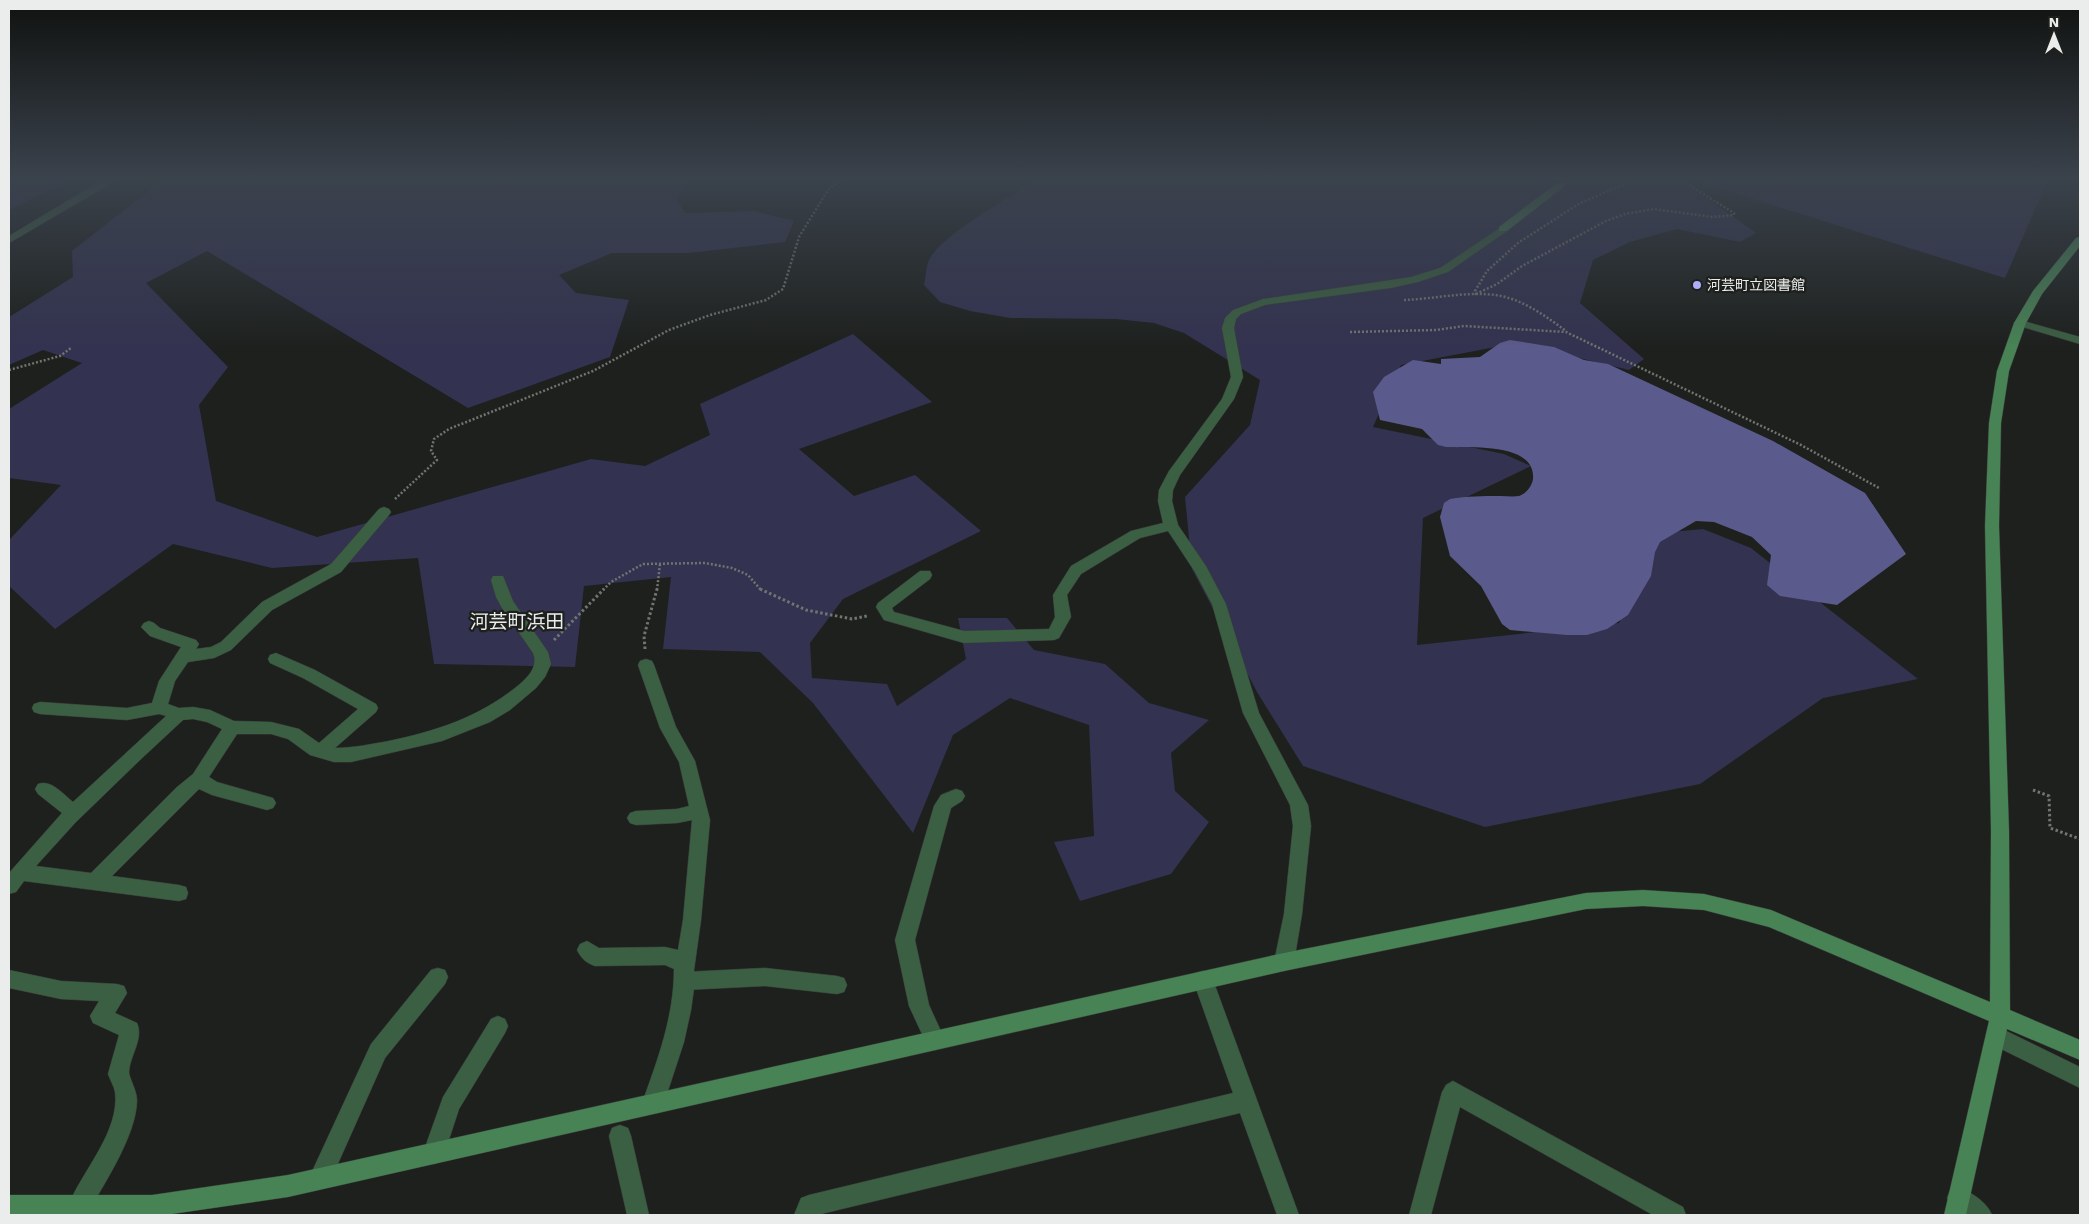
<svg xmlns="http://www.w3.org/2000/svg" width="2089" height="1224" viewBox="0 0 2089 1224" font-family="'Work Sans','Noto Sans JP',sans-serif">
	<rect width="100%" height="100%" fill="#1d201d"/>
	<!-- green -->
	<g fill="#333250">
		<polygon points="9,177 76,177 9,210"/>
		<polygon points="166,177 690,177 677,200 685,213 754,211 794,221 785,242 688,253 612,253 559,275 576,293 629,300 610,357 468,408 207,251 146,283 228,367 199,405 216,501 317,537 591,459 645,466 710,435 700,404 853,334 932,402 799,449 854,496 915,475 981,531 843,599 810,643 812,678 887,684 897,706 966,659 958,618 1007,618 1034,650 1105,664 1149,703 1209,720 1171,753 1175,791 1209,822 1171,874 1080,901 1054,842 1094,836 1089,725 1010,698 953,735 913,833 813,703 760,652 663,649 671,577 584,586 575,667 434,664 418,558 272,568 173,544 55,629 9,586 9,540 61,485 9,478 9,409 82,363 43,350 9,365 9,317 73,277 72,251"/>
		<path d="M1044,177H1684L1691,187L1756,233L1740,242L1677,229L1630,242L1593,260L1580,303L1644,359L1629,370L1517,343L1401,365L1373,427L1504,454L1531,466L1423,518L1417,645L1619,623L1659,533L1703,529L1751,548L1918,679L1823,698L1700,784L1485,827L1303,766L1257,692L1192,569L1185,497L1250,425L1260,380L1184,333L1154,323L1116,319L1010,318L970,311L940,302L924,285C926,277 926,264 930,258C945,233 1016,192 1044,177Z"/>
		<polygon points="1712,177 2049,177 2005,278 1705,184"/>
	</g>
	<!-- water -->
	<path fill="#5b5a8c" d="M1510,340L1554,347L1584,360L1608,364L1773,441L1865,493L1906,554L1837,605L1780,596L1767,585L1771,555L1752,537L1714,522L1696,521L1660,542L1655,552L1651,576L1628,615L1607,629L1587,635H1567L1510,630L1502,624L1481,586L1450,556L1440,517L1444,503L1450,499C1467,496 1483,496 1500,496C1506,496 1513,497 1519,496C1526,494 1532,486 1533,479C1536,442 1470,448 1446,447L1438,445L1422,429L1380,420L1373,392L1384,377L1413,360L1441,364V359L1480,357L1500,343Z"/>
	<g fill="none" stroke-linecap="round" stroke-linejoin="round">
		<defs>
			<g id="lane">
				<path d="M384,507L389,509L391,512L389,515L341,572L272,610L231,650L214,658L188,662L175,681L168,704L179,708L193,707L210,710L234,721L271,722L299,729L319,743L358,709L303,678L270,663L268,659L270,655L276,653L315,670L376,704L378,708L376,712L335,748C354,748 371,744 389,741C436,731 477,718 515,688C526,679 539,668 533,653L502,608L496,597L491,580L493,576H503L513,601L548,652L551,664L545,677L536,688L510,710L490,722L442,741L351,762H334L310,755L288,739L271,734H237L209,777L217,782L273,798L276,803L273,808L267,810L212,795L199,789L112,876L179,885L186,887L188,893L186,899L179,901L24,881L16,892L9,894V873L62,813L38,794L35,789L38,784C51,779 63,794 73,802L166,716L159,714L127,720L40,714L34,712L32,708L34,704L40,702L127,708L152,703L159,681L181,647L150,636L141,627L144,623L149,621L154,623L160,628L196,640L199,644L196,649L211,647L221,642L262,602L331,564L379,509ZM193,719L207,722L222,729L193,774L177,787L91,873L36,866L75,823L140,760L183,720Z"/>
				<path d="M646,659L652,661L654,665L676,727L695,761L710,820L701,920L694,970L695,981L691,1010L684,1042L664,1103L660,1110L653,1114L646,1110L642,1103C658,1059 674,1016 674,969L665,965L595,966C586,963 581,958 577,950L580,944L587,941L599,948L665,947L678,950L683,920L692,820L677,823L636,825L630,823L627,818L630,813L636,811L677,809L689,806L679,762L660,728L638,665L640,661Z"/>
				<polygon points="956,789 962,791 965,796 962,801 951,808 915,940 929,1005 945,1040 942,1047 935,1050 928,1047 909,1006 895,940 934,806 941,795"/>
				<path d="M9,970L61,981L117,984L124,986L127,993L115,1013L137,1023C144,1039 130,1055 129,1072C129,1078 137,1090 137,1101C136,1136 104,1184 87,1214H71L68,1206C82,1171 120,1132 115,1092C114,1086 110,1080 108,1074L119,1035L93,1023L90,1016L99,1001L61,999L9,988Z"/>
				<polygon points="620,1125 628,1128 631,1136 649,1215 627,1215 609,1136 612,1128"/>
			</g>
			<g id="street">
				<polygon points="110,177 122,177 9,243 9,236 77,195"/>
				<polygon points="1503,226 1508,229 1507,231 1448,272 1418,282 1391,288 1265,305 1241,314 1236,319 1234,328 1243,377 1234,399 1180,475 1173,490 1172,501 1178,525 1206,566 1226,604 1259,713 1308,805 1311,826 1302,914 1294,962 1291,968 1284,971 1277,968 1274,962 1284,914 1293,826 1290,805 1243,713 1212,604 1195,572 1168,531 1140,538 1081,574 1067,595 1071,617 1059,638 1054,640 964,643 884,620 876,607 878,603 920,571 930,571 932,575 930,579 892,608 894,612 964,631 1049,629 1055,617 1053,595 1071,566 1131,531 1163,523 1158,501 1159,490 1169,471 1222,399 1231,377 1222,328 1225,318 1233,310 1263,299 1411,277 1440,268"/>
				<polygon points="2020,320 2080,337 2080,344 2016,325 2014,323"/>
				<polygon points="438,968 445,970 448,977 445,984 385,1058 328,1186 320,1189 312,1186 309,1178 371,1044 431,970"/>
				<polygon points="765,968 837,976 844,978 847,985 844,992 837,994 765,986 685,990 678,988 675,981 678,974 685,972"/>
				<polygon points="1203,971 1210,973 1213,980 1299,1215 1277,1215 1240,1113 817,1215 794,1215 801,1198 809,1195 1233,1093 1193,980 1196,973"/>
				<polygon points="498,1016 505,1019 508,1026 505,1033 459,1109 442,1161 434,1164 426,1161 423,1153 443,1097 491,1019"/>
				<polygon points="1996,1026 2080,1067 2080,1088 1989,1043 1986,1036 1989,1029"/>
				<polygon points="1453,1081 1683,1207 1686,1215 1653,1215 1460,1107 1431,1215 1409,1215 1442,1092 1446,1085"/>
				<path d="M1958,1187C1971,1192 1987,1202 1992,1215C1973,1215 1956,1219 1947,1198L1950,1190Z"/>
			</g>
			<g id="secondary">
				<polygon points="1565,177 1576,177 1507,231 1499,231 1499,227"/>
				<polygon points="2080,237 2080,246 2042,294 2026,323 2009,371 2001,423 1999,526 2009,831 2010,1010 2080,1040 2080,1060 2007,1029 1966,1215 1944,1215 1989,1021 1769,927 1704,910 1643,906 1586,909 1284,971 288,1197 165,1215 9,1215 9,1195 152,1195 288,1175 1284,953 1586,893 1643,890 1704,894 1771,910 1990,1002 1991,831 1985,526 1989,423 1997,371 2014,323 2033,291 2076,238"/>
			</g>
		</defs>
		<!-- lane casing -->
		<use href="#lane" stroke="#3a3d3a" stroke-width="1"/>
		<!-- street casing -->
		<use href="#street" stroke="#3a3d3a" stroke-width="1"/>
		<!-- secondary casing -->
		<use href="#secondary" stroke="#3a3d3a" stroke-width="1"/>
		<!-- path-far1 -->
		<g stroke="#717471" stroke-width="2.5" stroke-dasharray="2 2" stroke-linecap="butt">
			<polyline points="1476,294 1497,284 1522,266 1606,221 1625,214 1654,209 1713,217 1734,215 1734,213 1692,187 1683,177"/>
			<polyline points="1476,295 1475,291 1487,271 1518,243 1580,203 1626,184 1630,177"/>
			<path d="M1404,300C1435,299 1471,290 1501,296C1525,301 1547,317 1566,331"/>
			<polyline points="1350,332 1436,330 1464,326 1566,332 1801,445 1879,488"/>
			<polyline points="9,370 60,356 71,348"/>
			<polyline points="395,499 437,460 431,451 434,439 449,429 593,371 669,330 710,315 766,300 783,289 799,237 828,190 844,177"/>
			<polyline points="603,590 611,582 643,564 705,563 732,568 748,575 761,590"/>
			<polyline points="657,590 660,564"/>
		</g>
		<!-- path -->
		<g stroke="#717471" stroke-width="3" stroke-dasharray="2.5 2.5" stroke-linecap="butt">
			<polyline points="760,589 806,610 852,619 867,616"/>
			<polyline points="554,640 604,589"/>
			<polyline points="645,649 644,636 657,589"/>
			<polyline points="2033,790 2049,796 2050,828 2080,839"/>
		</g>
		<!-- lane -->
		<use href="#lane" fill="#3b5f42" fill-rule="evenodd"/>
		<!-- street -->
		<use href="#street" fill="#3b5f42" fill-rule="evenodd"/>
		<!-- secondary -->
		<use href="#secondary" fill="#488355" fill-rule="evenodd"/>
	</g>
	<!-- sky -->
	<linearGradient id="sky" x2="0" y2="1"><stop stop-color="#101210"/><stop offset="0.51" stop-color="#3a424c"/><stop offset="1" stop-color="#3a424c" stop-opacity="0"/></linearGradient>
	<rect width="2089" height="349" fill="url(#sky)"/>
	<!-- markers -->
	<circle fill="#afaefa" stroke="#1d201d" stroke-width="2" cx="1697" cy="285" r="5"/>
	<g text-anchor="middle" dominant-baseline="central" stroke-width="4.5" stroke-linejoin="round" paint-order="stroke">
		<!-- far-poi labels -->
		<g font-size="14" fill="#eaedeb" stroke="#1d201d" text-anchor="start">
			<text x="1707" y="285">河芸町立図書館</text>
		</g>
		<!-- quarter labels -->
		<g font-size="19" fill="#eaedeb" stroke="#1d201d">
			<text x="517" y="621">河芸町浜田</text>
		</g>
	</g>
	<!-- border -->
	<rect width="2089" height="1224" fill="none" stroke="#eaedeb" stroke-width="20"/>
	<!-- north arrow -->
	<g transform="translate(2054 35)" stroke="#1d201d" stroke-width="4" paint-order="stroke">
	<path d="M0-4L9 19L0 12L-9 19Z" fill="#eaedeb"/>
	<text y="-8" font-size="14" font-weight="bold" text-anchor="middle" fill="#eaedeb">N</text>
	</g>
</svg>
